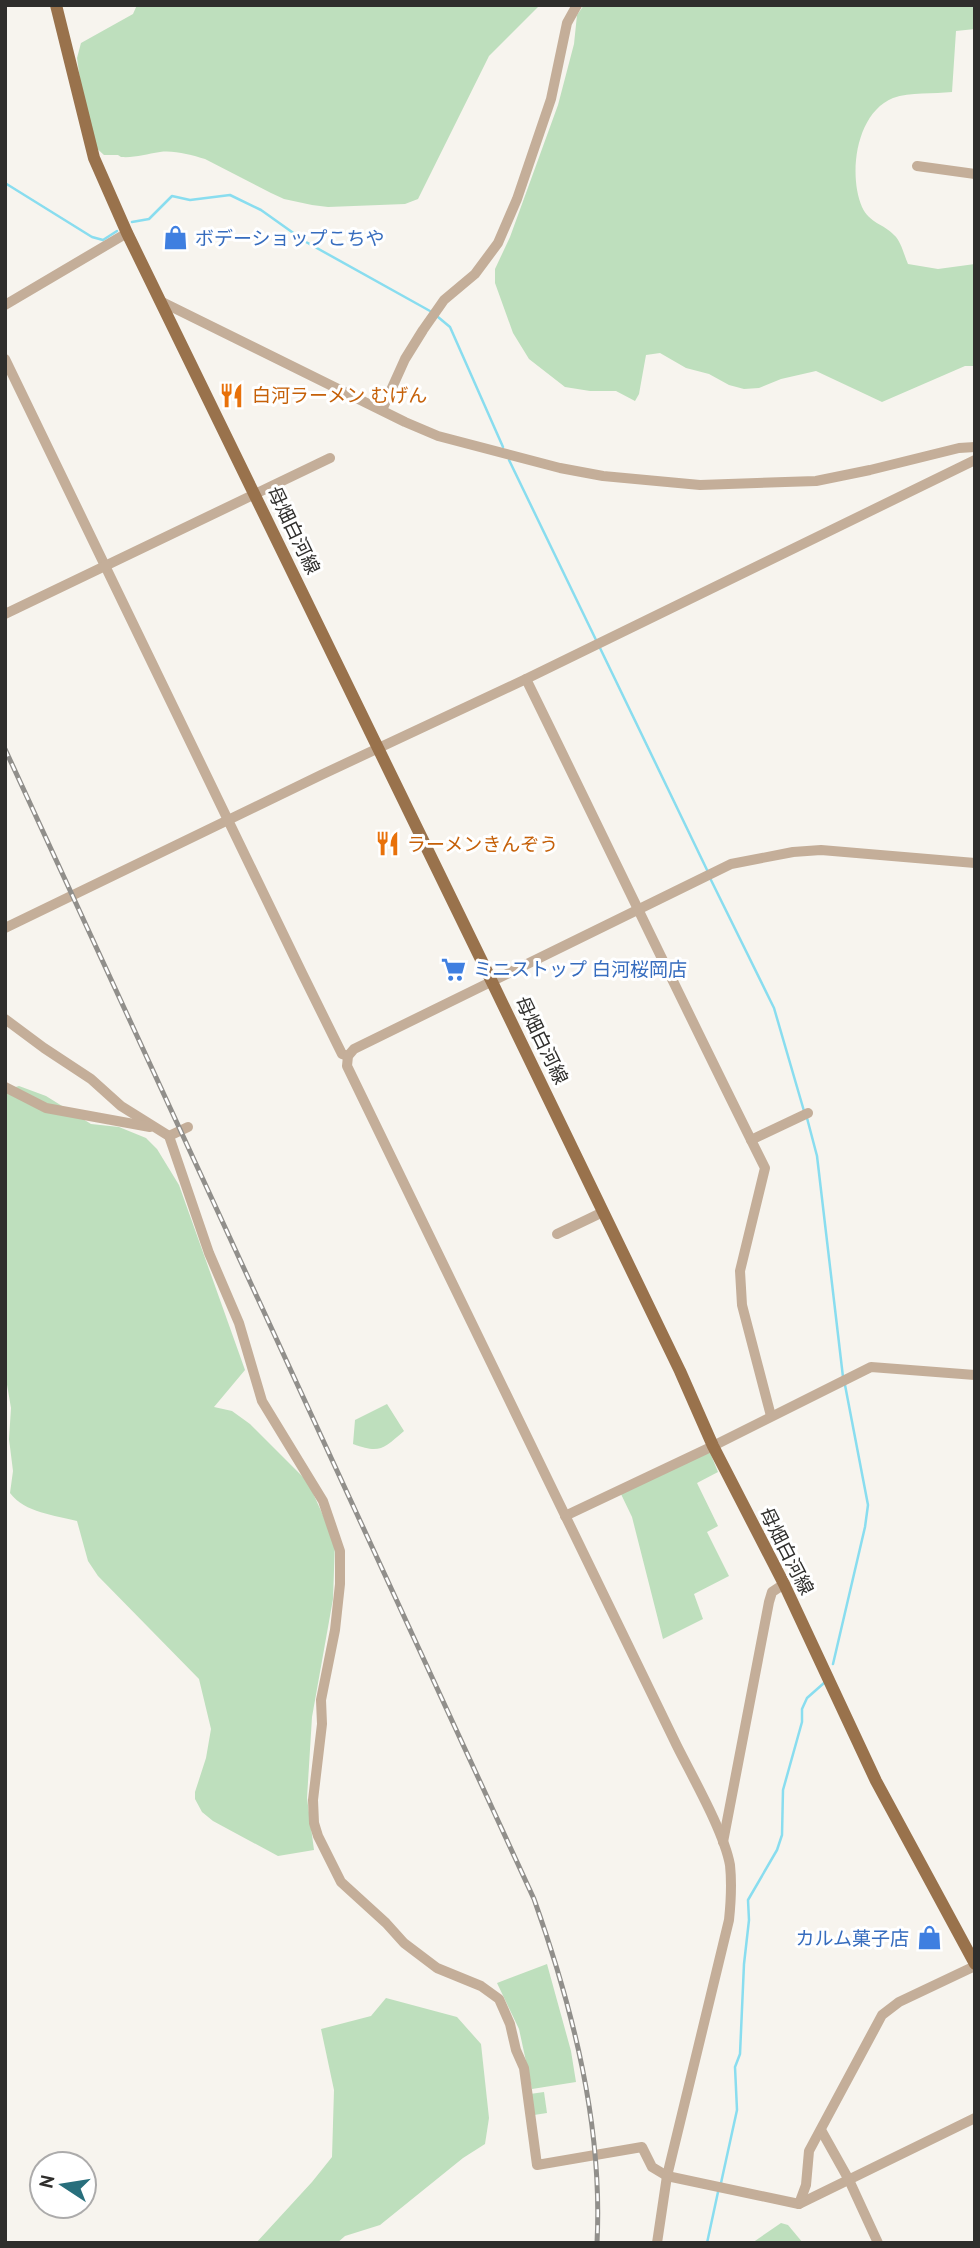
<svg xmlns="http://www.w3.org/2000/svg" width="980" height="2248" viewBox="0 0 980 2248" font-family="'PT Sans','Noto Sans JP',sans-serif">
	<rect width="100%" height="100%" fill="#f7f4ee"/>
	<!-- green -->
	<g fill="#bedfbd">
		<path d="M137,5H540L489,56L418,199L405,204L328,207L312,205L284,199L271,193L205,159C191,155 174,150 160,152C146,154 135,158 121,157L118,155H104L93,145L87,131L77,58L81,43L133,14Z"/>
		<path d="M584,5H975V29L956,31L952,92C934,94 910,92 893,98C856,113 848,174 862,207C869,223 884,224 894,235C901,241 904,255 908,264L938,269L975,264V366H965L882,402L816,371L781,379L759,388L744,389L729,385L709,374L686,368L660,353L646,355L639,394L635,401L616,391H590L565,387L529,359L513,333L495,283V269L510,237L558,105L574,44L577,15Z"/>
		<path d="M19,1086L46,1096L91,1124L119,1127L146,1138L157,1149L179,1185L245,1370L214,1407L232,1411L250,1424L308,1482L335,1542L333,1599L312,1717L307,1798L314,1850L278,1856L213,1821L202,1812L195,1799V1792L206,1758L211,1729L199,1679L98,1576L88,1561L77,1521C55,1515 25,1513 10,1493L13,1471L9,1439L11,1408L5,1373V1090Z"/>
		<path d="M387,1404L404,1431C383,1449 380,1454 353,1444L355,1420Z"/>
		<polygon points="709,1450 718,1472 697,1483 718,1526 707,1532 729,1576 694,1594 703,1619 663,1639 632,1517 620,1492"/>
		<polygon points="547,1964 571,2051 576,2082 532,2089 519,2029 497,1983"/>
		<polygon points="386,1998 457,2017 481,2044 489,2118 485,2144 463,2158 380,2225 345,2236 337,2243 256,2243 312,2182 332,2157 334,2090 321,2029 371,2016"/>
		<polygon points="544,2092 547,2113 534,2115 530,2094"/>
		<polygon points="781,2223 788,2225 803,2243 752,2243"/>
	</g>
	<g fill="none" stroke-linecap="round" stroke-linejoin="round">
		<!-- stream -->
		<g stroke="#89ddef" stroke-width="2.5">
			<polyline points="5,183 92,237 103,240 117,231"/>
			<polyline points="132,222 149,219 172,196 190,200 230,195 261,210 306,242 430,311"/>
			<polyline points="438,317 450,327 503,447"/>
			<polyline points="509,460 597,642"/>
			<polyline points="600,648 708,872"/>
			<polyline points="710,878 774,1008 804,1111"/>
			<polyline points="807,1118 817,1156 843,1377"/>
			<polyline points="833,1664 865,1527 868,1505 845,1385"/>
			<polyline points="721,2183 737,2110 735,2067 740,2054 744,1964 749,1920 748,1900 777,1850 782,1835 783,1790 802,1722 802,1709 807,1698 824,1683"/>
			<polyline points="707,2243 718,2192"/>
		</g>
		<!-- minor -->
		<g stroke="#c4ae99" stroke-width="10">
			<polyline points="917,166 975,174"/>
			<polyline points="162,302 405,422 438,436 560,468 603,476 700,485 816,481 870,470 959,448 975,447"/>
			<polyline points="5,305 127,233"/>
			<polyline points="5,359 302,973 342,1054 348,1056"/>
			<polyline points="382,410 405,359 423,330 444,300 475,274 498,243 517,199 551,99 567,23 577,5"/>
			<polyline points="5,614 330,458"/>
			<path d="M526,679C606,842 684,1006 765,1168L740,1271L742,1305L771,1416"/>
			<polyline points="5,928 321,775 526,679 975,460"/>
			<polyline points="5,1019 44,1048 91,1079 121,1106 169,1136 209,1253 239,1323 262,1401 323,1501 340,1551 340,1584 335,1630 321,1700 322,1724 313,1800 314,1823 318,1836 341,1882 386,1923 404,1943 437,1968 481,1986 499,1999 510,2024 516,2050 524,2068 537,2165 642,2147 652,2167 667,2176 799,2204 975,2118"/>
			<polyline points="5,1087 46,1108 150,1127"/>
			<polyline points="169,1136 188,1127"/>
			<polyline points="751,1140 808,1113"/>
			<polyline points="557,1234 603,1212"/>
			<polyline points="565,1516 713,1446 871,1367 975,1375"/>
			<polyline points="723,1842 769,1602 772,1592 784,1584"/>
			<polyline points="821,2130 849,2180 878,2243"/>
			<polyline points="799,2204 806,2185 809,2151 882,2015 899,2002 975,1966"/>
			<path d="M657,2243L667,2176L729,1920C731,1901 732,1884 730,1865C724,1832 693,1778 677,1746L347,1066L348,1056L354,1049L731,864L793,852L821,850L975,863"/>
		</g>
		<!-- major -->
		<polyline stroke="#99724c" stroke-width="12" points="56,5 94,158 127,233 492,982 680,1371 713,1446 784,1584 876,1781 975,1964"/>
		<defs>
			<path id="rail" d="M5,749L534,1899C573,2009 603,2126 597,2243"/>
		</defs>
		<!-- rail casing -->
		<use href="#rail" stroke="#918f8b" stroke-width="5"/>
		<!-- rail -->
		<use href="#rail" stroke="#fff" stroke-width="2.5" stroke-dasharray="8" stroke-linecap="butt"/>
	</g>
	<!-- icons -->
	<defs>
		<symbol id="shop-bare" viewBox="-9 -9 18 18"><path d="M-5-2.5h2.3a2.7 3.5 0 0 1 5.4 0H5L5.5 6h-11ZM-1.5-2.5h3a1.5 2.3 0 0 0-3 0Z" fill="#3f7fe0" stroke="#fff" stroke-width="2.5" paint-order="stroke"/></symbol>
		<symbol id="restaurant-bare" viewBox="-9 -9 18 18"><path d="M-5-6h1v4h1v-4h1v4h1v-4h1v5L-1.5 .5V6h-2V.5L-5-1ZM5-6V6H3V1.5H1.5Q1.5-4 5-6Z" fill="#e8710a" stroke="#fff" stroke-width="2.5" paint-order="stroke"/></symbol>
		<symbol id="supermarket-bare" viewBox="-9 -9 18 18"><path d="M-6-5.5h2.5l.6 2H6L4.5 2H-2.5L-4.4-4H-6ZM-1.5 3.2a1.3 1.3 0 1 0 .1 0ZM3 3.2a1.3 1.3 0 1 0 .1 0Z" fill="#3f7fe0" stroke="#fff" stroke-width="2.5" paint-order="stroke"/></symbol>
	</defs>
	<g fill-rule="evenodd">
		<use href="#shop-bare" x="158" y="220" width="35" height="35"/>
		<use href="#restaurant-bare" x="214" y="378" width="35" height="35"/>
		<use href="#restaurant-bare" x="370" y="826" width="35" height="35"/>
		<use href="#supermarket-bare" x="436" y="952" width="35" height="35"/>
		<use href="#shop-bare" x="912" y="1920" width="35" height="35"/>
	</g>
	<g text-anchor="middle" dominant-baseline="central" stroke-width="6" stroke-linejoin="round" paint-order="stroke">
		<!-- shop labels -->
		<g font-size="19" fill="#366cbe" stroke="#fff" text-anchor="start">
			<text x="195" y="238">ボデーショップこちや</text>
			<text x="473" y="969">ミニストップ 白河桜岡店</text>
			<text x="909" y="1938" text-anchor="end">カルム菓子店</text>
		</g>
		<!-- food labels -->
		<g font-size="19" fill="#c56008" stroke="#fff" text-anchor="start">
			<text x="252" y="395">白河ラーメン むげん</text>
			<text x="407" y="844">ラーメンきんぞう</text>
		</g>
		<!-- street labels -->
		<g font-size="19" fill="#2f2e2c" stroke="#fff">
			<text transform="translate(294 530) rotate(64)">母畑白河線</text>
			<text transform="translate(542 1040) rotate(64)">母畑白河線</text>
			<text transform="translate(787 1551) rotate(63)">母畑白河線</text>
		</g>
	</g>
	<!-- border -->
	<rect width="980" height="2248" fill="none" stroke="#2f2e2c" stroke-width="14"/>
	<!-- north arrow -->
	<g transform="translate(63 2185) rotate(282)"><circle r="33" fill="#ffffff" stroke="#acabab" stroke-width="2"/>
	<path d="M0-5L12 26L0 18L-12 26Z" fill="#286f7c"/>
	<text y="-10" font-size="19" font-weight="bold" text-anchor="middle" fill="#2f2e2c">N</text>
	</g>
</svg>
